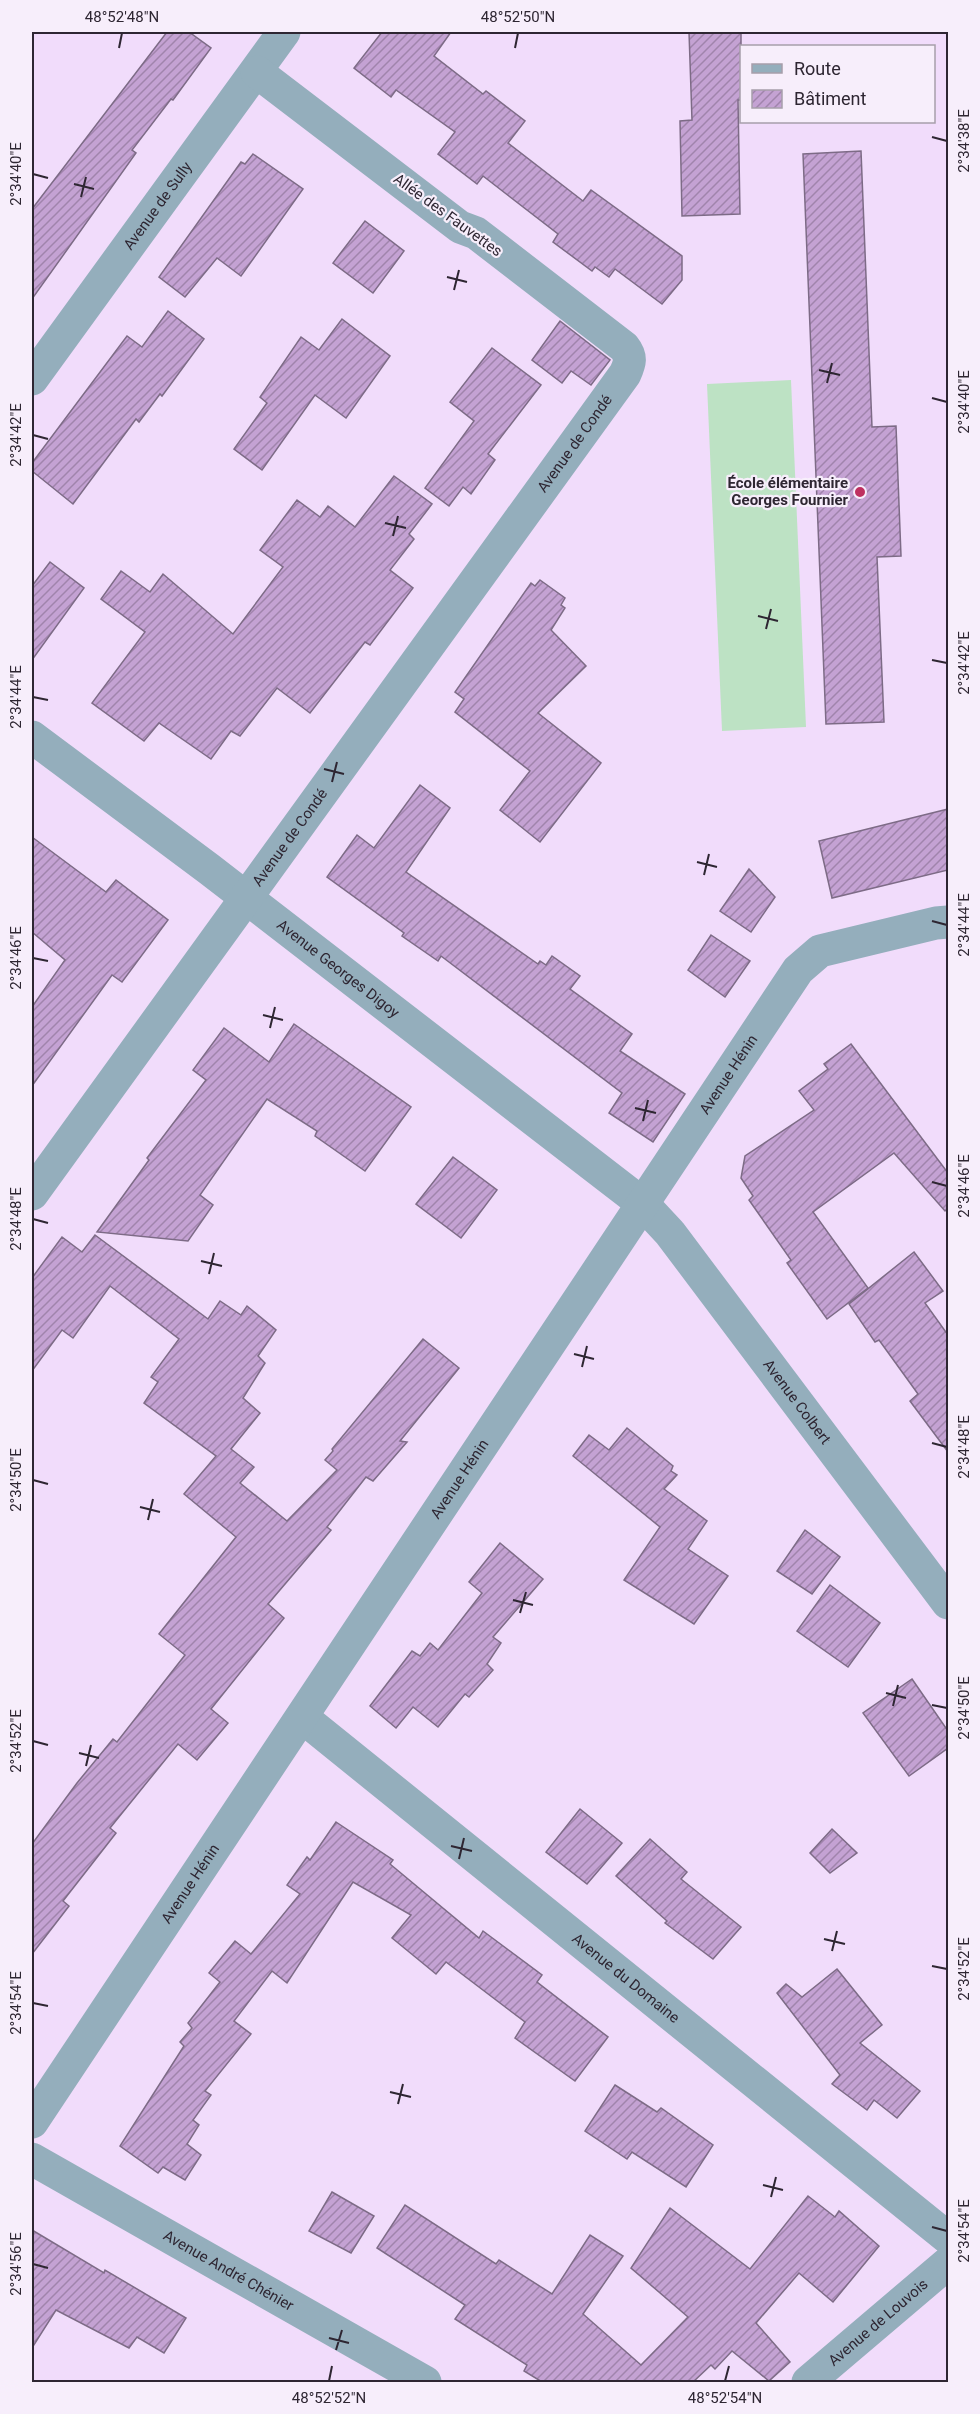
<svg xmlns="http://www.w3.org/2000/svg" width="980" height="2414" viewBox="0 0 980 2414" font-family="Roboto,sans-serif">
	<defs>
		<pattern id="building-hatch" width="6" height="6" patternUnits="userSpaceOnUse" patternTransform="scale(1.5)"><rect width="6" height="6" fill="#c4a2d3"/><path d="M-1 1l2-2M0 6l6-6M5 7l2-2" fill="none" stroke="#a084ac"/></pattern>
	</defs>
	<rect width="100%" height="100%" fill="#f1dcfb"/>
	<!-- pitch -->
	<polygon fill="#bde2c4" points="791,380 806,727 722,731 707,384"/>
	<!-- building -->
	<g fill="url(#building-hatch)" stroke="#7d6b86" stroke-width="1.5">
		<polygon points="167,32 189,32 211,48 173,100 171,99 132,150 136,153 32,299 32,209"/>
		<polygon points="382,32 451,32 434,56 483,94 486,91 525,121 508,143 583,201 591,190 682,256 682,280 662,304 615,269 609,277 595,267 592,271 553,242 558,234 483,176 477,184 438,154 455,132 396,90 391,97 354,68"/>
		<polygon points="689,32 741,32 741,100 738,100 740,214 682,216 680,121 692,120"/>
		<polygon points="861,151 872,427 896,426 901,556 877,557 884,722 826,724 803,154"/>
		<polygon points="253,154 303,189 241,276 217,258 185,297 159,277 241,162 245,164"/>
		<polygon points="365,221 404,251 373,293 333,263"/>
		<polygon points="168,311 204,339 162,396 160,394 139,422 136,419 73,504 32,471 32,463 127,336 142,347"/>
		<polygon points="342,319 390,356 346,418 315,395 262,470 234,449 267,403 260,397 301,337 319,350"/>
		<polygon points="560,321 610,360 591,385 571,371 562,383 532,360"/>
		<polygon points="492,348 541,385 488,454 495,460 471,494 463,487 449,506 425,488 474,421 450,402"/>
		<polygon points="394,476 432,504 409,534 414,539 390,570 413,588 370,645 365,642 310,713 277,688 240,736 231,731 211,759 159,723 144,741 92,703 145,632 101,599 121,571 150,592 163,574 233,634 283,567 260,550 297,500 320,517 328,506 355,527"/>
		<polygon points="50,562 84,588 32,660 32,586"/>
		<polygon points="540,580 565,598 561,605 565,608 551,630 586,666 538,713 601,763 540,842 500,810 530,771 455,712 464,699 455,692 531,583 535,586"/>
		<polygon points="420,785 450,808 406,872 538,964 540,961 546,965 552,956 580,976 570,989 632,1034 620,1051 685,1094 653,1142 609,1113 622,1093 441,956 438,961 402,936 404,933 327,877 357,835 374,848"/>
		<polygon points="948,809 948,870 832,898 819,841"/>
		<polygon points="32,837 106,892 116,880 168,920 122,982 112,975 32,1086 32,1007 65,960 32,932"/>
		<polygon points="749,869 775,897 751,932 720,911"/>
		<polygon points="711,935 750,961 725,997 688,970"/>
		<polygon points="294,1024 411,1107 365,1171 315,1136 317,1131 267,1099 200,1195 213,1205 188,1241 97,1232 149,1160 147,1158 206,1080 193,1070 224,1028 269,1062"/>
		<polygon points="851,1044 948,1173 948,1208 945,1211 894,1153 813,1212 868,1288 827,1319 787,1263 791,1260 749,1200 753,1196 741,1178 745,1156 814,1110 799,1091 828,1069 824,1064"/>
		<polygon points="453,1157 497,1190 461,1238 416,1204"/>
		<polygon points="95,1235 208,1319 220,1301 241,1315 247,1306 276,1330 258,1356 265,1363 243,1398 260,1413 231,1449 254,1467 240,1483 287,1521 337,1470 325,1460 333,1451 332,1449 423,1339 459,1368 400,1441 407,1442 373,1481 366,1477 327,1527 331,1530 268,1604 284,1618 211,1709 228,1723 197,1760 178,1744 110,1828 116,1833 63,1901 69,1906 32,1954 32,1844 77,1783 113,1739 117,1742 185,1655 159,1634 236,1537 184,1494 216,1456 144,1403 158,1382 151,1377 179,1339 110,1286 73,1338 62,1330 32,1371 32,1278 62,1237 82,1252"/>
		<polygon points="914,1252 943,1291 925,1303 948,1335 948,1452 910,1401 918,1394 879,1340 875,1342 849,1304"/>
		<polygon points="627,1428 673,1466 671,1471 677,1475 664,1489 707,1521 688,1549 728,1576 694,1624 624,1580 660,1527 573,1456 589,1435 609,1450"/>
		<polygon points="805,1530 840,1557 812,1594 777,1571"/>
		<polygon points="500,1543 543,1579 493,1637 501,1643 487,1664 493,1670 469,1697 465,1694 438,1727 413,1707 396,1728 370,1706 412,1651 420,1656 430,1643 438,1650 482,1593 469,1582"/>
		<polygon points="830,1585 880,1623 848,1667 797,1631"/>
		<polygon points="912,1679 948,1731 948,1748 909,1776 863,1713"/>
		<polygon points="580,1809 622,1843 587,1884 546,1852"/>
		<polygon points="336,1822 393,1860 390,1864 479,1938 483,1931 542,1975 537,1982 608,2037 575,2081 515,2038 525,2022 446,1962 436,1974 392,1938 411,1915 353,1882 287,1983 272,1971 234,2021 251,2034 205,2091 211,2095 193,2120 199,2125 187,2144 201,2155 185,2180 163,2167 158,2173 120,2146 184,2046 180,2042 192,2028 188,2023 220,1982 209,1973 235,1941 251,1954 300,1894 287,1885 307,1857 310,1860"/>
		<polygon points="832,1829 857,1853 830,1873 810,1853"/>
		<polygon points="650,1839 687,1872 681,1879 741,1927 713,1959 665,1923 667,1921 616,1876"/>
		<polygon points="837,1969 882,2025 860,2043 920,2091 897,2118 874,2100 867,2110 832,2084 840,2075 777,1993 786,1984 802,1997"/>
		<polygon points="615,2085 657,2112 661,2108 713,2145 686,2187 632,2152 627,2159 585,2131"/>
		<polygon points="332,2192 374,2216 351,2253 309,2231"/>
		<polygon points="808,2196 835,2217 839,2211 879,2246 833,2302 799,2273 756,2323 790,2362 769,2381 732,2351 715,2369 711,2365 693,2382 542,2382 524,2371 527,2365 455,2319 465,2305 377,2248 405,2205 496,2264 499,2260 552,2294 590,2235 623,2256 583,2314 641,2365 688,2317 631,2268 670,2208 750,2269"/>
		<polygon points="32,2230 104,2273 105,2270 186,2318 164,2353 137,2337 129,2348 56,2310 32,2348"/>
	</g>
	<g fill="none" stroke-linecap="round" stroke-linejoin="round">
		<!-- minor -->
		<g stroke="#94aebc" stroke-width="33">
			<path id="s1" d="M32,379L284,32"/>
			<path id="s2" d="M32,737L209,869L643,1204L670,1233L948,1603"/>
			<path id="s3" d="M32,1194L625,374C630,363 632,357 624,347L476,233L460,227L257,72"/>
			<path id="s4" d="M302,1717L948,2238"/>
			<path id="s5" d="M32,2122L798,970L820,951L936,923L948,922"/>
			<path id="s6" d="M32,2159L425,2382"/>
			<path id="s7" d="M808,2382L948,2263"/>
		</g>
	</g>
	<!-- ticks -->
	<path fill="none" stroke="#2e2632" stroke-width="2" d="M119,48L122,33M515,48L518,33M932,137L947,141M33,174L48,178M74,184L94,189M81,197L86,177M447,277L467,282M454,290L459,270M819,370L840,375M827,383L832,363M932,398L947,402M33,435L48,439M385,523L406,528M393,536L398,516M758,616L778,621M766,629L771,609M932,660L947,663M33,697L48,700M324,769L344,774M332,782L337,762M697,862L717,867M704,875L709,854M932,921L947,925M33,958L48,961M263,1015L283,1020M270,1028L275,1007M635,1108L656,1113M643,1121L648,1100M932,1182L947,1186M33,1219L48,1223M201,1261L222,1266M209,1274L214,1253M574,1354L594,1359M582,1367L587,1346M932,1443L947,1447M33,1480L48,1484M140,1507L160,1512M148,1520L153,1499M513,1600L533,1605M520,1613L526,1592M886,1693L906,1698M932,1705L947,1708M893,1706L898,1685M33,1741L48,1745M79,1753L99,1758M86,1766L91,1745M451,1846L472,1851M459,1859L464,1838M824,1939L845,1944M832,1951L837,1931M932,1966L947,1969M33,2003L48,2006M390,2092L411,2097M398,2104L403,2084M763,2185L783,2190M771,2197L776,2177M932,2227L947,2231M33,2264L48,2268M329,2338L349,2343M336,2350L342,2330M329,2381L332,2366M725,2381L729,2366"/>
	<!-- markers -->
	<circle fill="#be3060" stroke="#f7eefb" stroke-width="2" cx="860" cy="492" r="6"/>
	<g text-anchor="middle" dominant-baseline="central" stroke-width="4.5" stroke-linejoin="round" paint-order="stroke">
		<!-- street labels -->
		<g font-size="15" fill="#2e2632" stroke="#f7eefb">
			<text stroke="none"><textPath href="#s1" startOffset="214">Avenue de Sully</textPath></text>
			<text transform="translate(448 215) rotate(36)">Allée des Fauvettes</text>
			<text stroke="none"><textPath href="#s3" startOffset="926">Avenue de Condé</textPath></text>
			<text stroke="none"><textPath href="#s3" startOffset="440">Avenue de Condé</textPath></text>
			<text stroke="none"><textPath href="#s2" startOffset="384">Avenue Georges Digoy</textPath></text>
			<text stroke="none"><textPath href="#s5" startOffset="1258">Avenue Hénin</textPath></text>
			<text stroke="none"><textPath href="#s2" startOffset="1020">Avenue Colbert</textPath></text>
			<text stroke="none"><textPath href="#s5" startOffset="772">Avenue Hénin</textPath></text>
			<text stroke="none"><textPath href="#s5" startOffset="286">Avenue Hénin</textPath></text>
			<text stroke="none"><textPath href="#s4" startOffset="416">Avenue du Domaine</textPath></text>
			<text stroke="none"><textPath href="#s6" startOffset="226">Avenue André Chénier</textPath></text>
			<text stroke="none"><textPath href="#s7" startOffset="92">Avenue de Louvois</textPath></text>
		</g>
		<!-- poi labels -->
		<g font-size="15" font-weight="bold" fill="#2e2632" stroke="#f7eefb" text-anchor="end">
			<text x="848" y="483">École élémentaire<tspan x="848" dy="17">Georges Fournier</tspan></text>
		</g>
	</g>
	<!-- border -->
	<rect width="980" height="2414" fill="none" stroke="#f7eefb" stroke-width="66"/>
	<!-- legend -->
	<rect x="740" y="45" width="195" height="78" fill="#f7eefb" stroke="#a79eab" stroke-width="1.5"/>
	<rect x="752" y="64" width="30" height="9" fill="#94aebc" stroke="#a79eab" stroke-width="1.5"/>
	<text x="794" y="75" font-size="18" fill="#2e2632">Route</text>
	<rect x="752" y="90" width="30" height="18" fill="url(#building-hatch)" stroke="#a79eab" stroke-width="1.5"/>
	<text x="794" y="105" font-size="18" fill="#2e2632">Bâtiment</text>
	<rect x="33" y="33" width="914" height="2348" fill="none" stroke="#2e2632" stroke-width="2"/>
	<g font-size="15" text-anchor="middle" fill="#2e2632">
		<text x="122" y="22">48°52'48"N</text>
		<text x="518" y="22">48°52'50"N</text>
		<text transform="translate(964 141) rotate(-90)" y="5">2°34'38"E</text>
		<text transform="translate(16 174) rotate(-90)" y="5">2°34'40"E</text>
		<text transform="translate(964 402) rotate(-90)" y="5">2°34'40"E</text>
		<text transform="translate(16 435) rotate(-90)" y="5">2°34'42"E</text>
		<text transform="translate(964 663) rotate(-90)" y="5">2°34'42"E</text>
		<text transform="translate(16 697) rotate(-90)" y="5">2°34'44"E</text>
		<text transform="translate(964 925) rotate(-90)" y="5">2°34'44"E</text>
		<text transform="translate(16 958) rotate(-90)" y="5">2°34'46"E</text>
		<text transform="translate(964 1186) rotate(-90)" y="5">2°34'46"E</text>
		<text transform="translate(16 1219) rotate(-90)" y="5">2°34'48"E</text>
		<text transform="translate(964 1447) rotate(-90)" y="5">2°34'48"E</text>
		<text transform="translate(16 1480) rotate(-90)" y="5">2°34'50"E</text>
		<text transform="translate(964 1708) rotate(-90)" y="5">2°34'50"E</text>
		<text transform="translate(16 1741) rotate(-90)" y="5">2°34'52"E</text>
		<text transform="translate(964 1969) rotate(-90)" y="5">2°34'52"E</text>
		<text transform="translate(16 2003) rotate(-90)" y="5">2°34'54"E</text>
		<text transform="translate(964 2231) rotate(-90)" y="5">2°34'54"E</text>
		<text transform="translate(16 2264) rotate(-90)" y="5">2°34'56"E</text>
		<text x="329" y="2403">48°52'52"N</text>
		<text x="725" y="2403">48°52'54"N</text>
	</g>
</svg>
